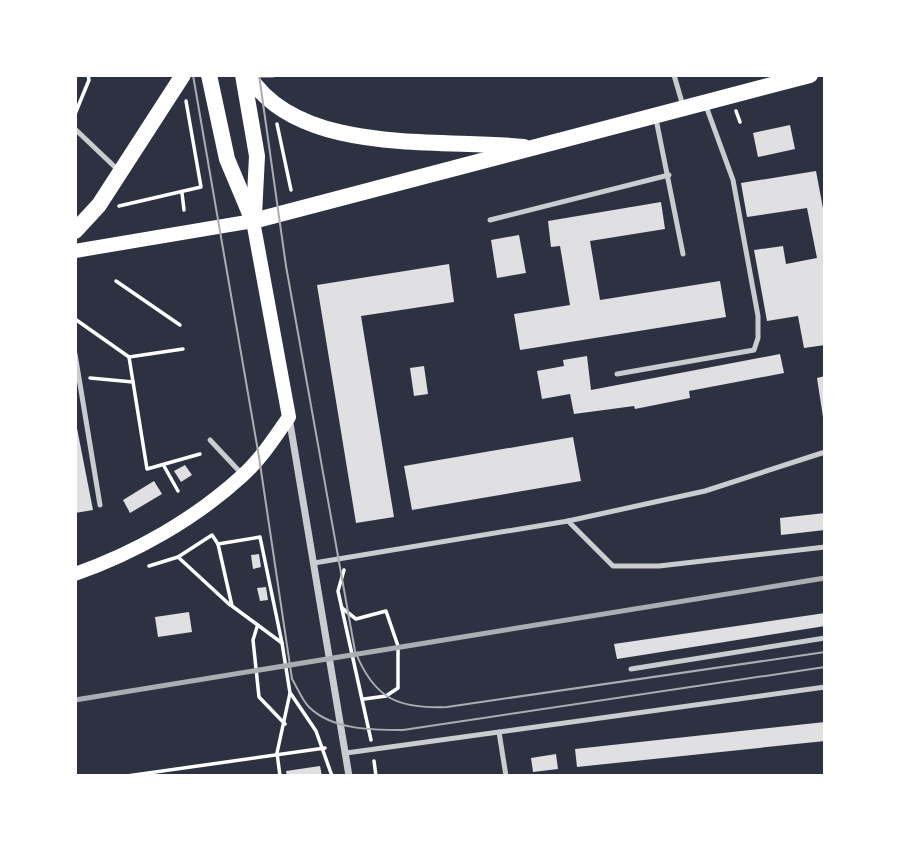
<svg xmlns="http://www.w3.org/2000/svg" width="900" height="851" viewBox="0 0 900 851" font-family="Barlow,sans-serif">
	<rect width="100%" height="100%" fill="#2d3142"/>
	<!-- building -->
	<g fill="#e0e0e3">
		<polygon points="790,125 795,149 758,157 753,133"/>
		<polygon points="816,171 825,219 825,345 804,348 798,316 767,321 754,250 783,246 786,264 817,258 807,208 747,217 741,183"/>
		<polygon points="661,202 665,229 590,241 600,300 720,281 726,317 520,350 514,314 570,305 560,246 551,247 548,221"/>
		<polygon points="519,235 526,273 497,278 491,240"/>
		<polygon points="449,264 454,302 361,316 394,517 356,523 317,285"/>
		<polygon points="780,354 784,373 689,391 690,398 635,409 634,406 574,414 570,394 542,399 537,371 564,366 563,360 587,356 591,390"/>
		<polygon points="424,366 428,394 414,396 410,368"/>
		<polygon points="825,376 825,416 823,417 817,378"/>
		<polygon points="75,418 93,510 75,513"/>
		<polygon points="573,437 581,481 412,510 404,466"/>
		<polygon points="185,465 192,475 181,482 174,471"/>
		<polygon points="154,481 162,494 130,513 123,500"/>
		<polygon points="825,513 825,530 781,535 780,518"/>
		<polygon points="259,554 261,567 253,569 251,555"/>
		<polygon points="266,587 268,600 260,601 257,588"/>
		<polygon points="189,612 192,632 158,637 155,617"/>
		<polygon points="825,613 825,626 617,659 614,644"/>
		<polygon points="825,722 825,741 577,767 575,749"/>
		<polygon points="556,754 558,769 533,772 531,758"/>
		<polygon points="320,766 322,776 287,776 286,771"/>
	</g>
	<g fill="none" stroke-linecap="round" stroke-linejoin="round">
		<!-- path -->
		<g stroke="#fff" stroke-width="3.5">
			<polyline points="736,111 740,122"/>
			<polyline points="75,114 89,80 88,75"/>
			<polyline points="277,124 291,190"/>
			<polyline points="182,193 184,210"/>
			<polyline points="119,206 201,187 186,101"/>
			<polyline points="116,281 180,325"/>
			<polyline points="75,319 129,357 147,469 200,454"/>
			<polyline points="129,357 183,349"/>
			<polyline points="90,378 133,382"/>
			<polyline points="164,466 178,491"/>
			<polyline points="218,544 232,606 282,643 290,693 277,753 280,776"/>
			<polyline points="178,557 230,605"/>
			<polyline points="149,566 178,557 212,535 218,544 260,537 282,643"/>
			<polyline points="344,570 338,591 371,740"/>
			<polyline points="342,608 356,619 386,611 398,646 398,688 386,696 364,699"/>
			<polyline points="257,627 253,640 259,697 285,724"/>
			<polyline points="291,694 316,731 332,776"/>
			<polyline points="374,761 376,776"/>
			<polyline points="127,776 325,748"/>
		</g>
		<!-- service -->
		<g stroke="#caccd0" stroke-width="5">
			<polyline points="260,75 273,75"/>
			<polyline points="674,75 683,106"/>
			<polyline points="656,119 683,254"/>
			<polyline points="75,129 117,169"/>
			<polyline points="490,220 669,175"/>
			<polyline points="75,354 100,505"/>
			<polyline points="617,374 754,350 758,338 758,316 733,180 706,106"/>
			<polyline points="210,440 241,473"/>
			<polyline points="568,521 613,566 659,566 825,547"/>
			<polyline points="314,563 568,521 705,491 825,452"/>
			<polyline points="631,669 825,638"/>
			<polyline points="499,732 506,776"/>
			<polyline points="346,753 825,687"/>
		</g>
		<!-- minor -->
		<polyline stroke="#caccd0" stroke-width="7" points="289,417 349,776"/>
		<!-- secondary -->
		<path stroke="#fff" stroke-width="14" d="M75,251L253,221L289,417C275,437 261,459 242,476C195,519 135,553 75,574"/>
		<!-- primary -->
		<g stroke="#fff" stroke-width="16">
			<polyline points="209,75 227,159 253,221"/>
			<polyline points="243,75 257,156 254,215"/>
			<path d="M248,75C299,157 441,138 524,147"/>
			<polyline points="253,221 810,75"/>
			<polyline points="75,231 99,205 183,75"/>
		</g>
		<!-- tram -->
		<g stroke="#abadb3" stroke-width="2">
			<path d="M193,75L259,457L292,679C297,687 302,700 309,707C332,730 373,730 403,730L825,667"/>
			<path d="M259,75L286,266L355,651C374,699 398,709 447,707L825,652"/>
		</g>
		<!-- rail -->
		<polyline stroke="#abadb3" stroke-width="5" points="75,700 825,578"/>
	</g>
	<!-- border -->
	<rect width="900" height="851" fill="none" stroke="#ffffff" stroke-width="154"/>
</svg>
